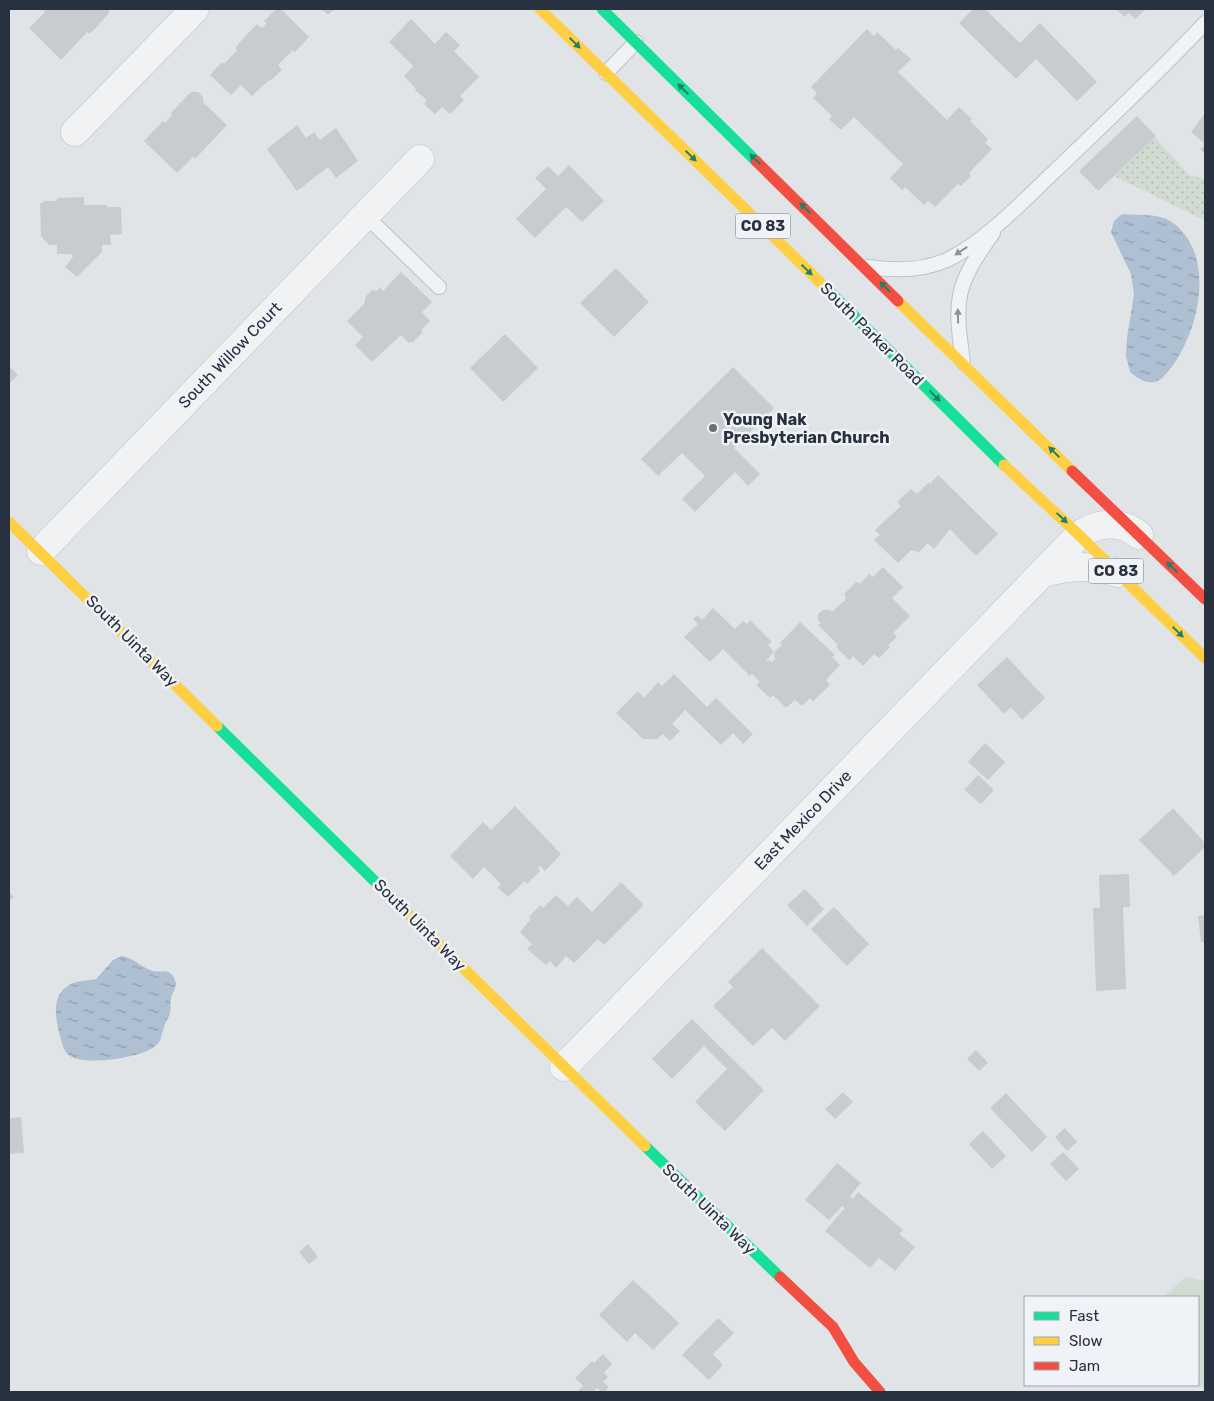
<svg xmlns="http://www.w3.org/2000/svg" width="1214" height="1401" viewBox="0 0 1214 1401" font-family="Rubik,sans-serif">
	<defs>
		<pattern id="park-dots" width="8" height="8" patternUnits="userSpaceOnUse" patternTransform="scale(1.25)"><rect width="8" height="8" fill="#d2dbd2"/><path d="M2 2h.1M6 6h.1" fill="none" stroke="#b4bcb5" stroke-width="1.8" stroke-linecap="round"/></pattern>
		<pattern id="water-ripples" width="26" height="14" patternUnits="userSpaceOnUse" patternTransform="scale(1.25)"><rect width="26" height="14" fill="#afc0d3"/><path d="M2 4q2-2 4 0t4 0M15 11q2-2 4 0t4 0" fill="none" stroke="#8e9dad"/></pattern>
	</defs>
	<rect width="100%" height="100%" fill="#e1e4e7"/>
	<!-- green -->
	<polygon fill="#d2dbd2" points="1186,1277 1205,1281 1205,1391 1198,1382 1198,1297 1163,1297"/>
	<!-- park -->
	<polygon fill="url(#park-dots)" points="1155,137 1189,175 1205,179 1205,219 1204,220 1114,176"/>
	<!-- water -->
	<g fill="url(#water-ripples)">
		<path d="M1122,214C1136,215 1151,214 1164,218C1172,221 1180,228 1185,235C1213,271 1196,335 1171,368C1166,373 1162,381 1154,382C1145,384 1136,377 1130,372L1126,356L1127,338L1134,294L1131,274L1111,232L1114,221Z"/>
		<path d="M122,956C136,959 142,968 153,971C158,973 166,969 171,974C174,976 175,980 176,984C176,989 172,993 171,998C170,1003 171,1009 170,1013C169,1018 165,1022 164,1027C161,1035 162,1042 154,1047C140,1058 85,1066 70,1056C64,1052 63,1046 61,1040C55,1019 49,989 77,982C83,980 89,981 96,979L113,960Z"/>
	</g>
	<!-- building -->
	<g fill="#c9cccf">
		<polygon points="42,9 109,9 109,13 100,23 97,21 100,24 89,34 87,32 61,60 29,28 45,12"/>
		<polygon points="276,9 281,9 309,37 295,52 293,50 278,65 282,70 270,81 269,80 252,96 241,85 231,95 210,75 222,62 224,64 237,50 235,48 239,44 238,44 257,24 262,28 267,23 264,21"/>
		<polygon points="322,9 334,9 328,15"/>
		<polygon points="973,9 985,9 1020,43 1040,23 1097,82 1077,101 1036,59 1016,79 959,23"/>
		<polygon points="1116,9 1146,9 1135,19 1129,13 1125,17"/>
		<polygon points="411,19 435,44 446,32 460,45 454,51 479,77 460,96 464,100 450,114 442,107 435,114 424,104 427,100 415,90 416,89 404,76 413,66 389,42"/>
		<polygon points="867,29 874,36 877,32 896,50 898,48 911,59 898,72 947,120 959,107 972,119 970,121 988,139 985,143 992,149 969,173 971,176 961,186 958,184 935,207 928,201 924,205 905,187 902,190 890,178 903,164 854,117 841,130 829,119 832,116 813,98 817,93 811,87"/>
		<polygon points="191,92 198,92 203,97 204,105 205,104 227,125 195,159 193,157 177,173 144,141 163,121 165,123 172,115 171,113 181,102 183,104 182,101"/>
		<polygon points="1205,113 1205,154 1200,149 1205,144 1191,132"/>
		<polygon points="1137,116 1156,136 1098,191 1079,171"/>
		<polygon points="297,125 306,138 314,132 320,140 336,128 358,161 336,178 328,167 297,191 267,149"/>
		<polygon points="569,165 604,201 582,222 566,207 535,238 516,219 546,189 535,178 548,166 558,176"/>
		<polygon points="84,197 84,205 107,205 107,207 121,207 122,234 110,235 111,245 102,245 102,252 77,277 65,267 73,257 71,254 57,254 57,245 49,245 41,236 40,204 45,201 57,201 57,198"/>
		<polygon points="616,268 649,302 614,337 580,303"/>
		<polygon points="401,272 432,302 422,312 430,321 421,330 423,332 412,343 410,341 409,343 401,335 372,362 355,345 363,337 347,321 364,304 366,296 372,290 377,291 380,287 383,291"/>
		<polygon points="505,334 538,368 503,402 470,368"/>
		<polygon points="9,366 18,375 9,384"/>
		<polygon points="733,367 774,408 734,448 760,474 748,486 735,472 695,512 682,499 705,476 682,453 658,476 641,459"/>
		<polygon points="938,475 998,534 976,556 950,529 934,549 928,543 918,553 914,550 913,551 911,550 898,563 874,540 880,535 875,530 901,506 897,502 911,489 917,494 929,482 930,484"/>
		<polygon points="883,567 903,587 892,598 910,616 893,633 897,637 888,645 890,647 879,658 874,654 863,666 853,656 849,660 836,647 838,645 818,625 821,623 818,620 818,614 823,610 830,610 832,612 846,599 844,594 855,583 858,582 860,584 869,574 873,577"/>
		<polygon points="713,608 735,629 743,621 747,624 750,620 772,642 768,645 774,652 766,661 767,662 769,660 772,662 775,659 774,654 776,650 782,645 784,647 780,643 800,622 835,655 832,657 840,665 826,680 830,685 813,701 810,698 802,706 795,700 786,708 773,695 770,698 756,685 760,682 752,674 750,676 723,649 710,662 684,637 698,624 693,619 697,615 702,620"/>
		<polygon points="1007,657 1045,698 1022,720 1011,707 1004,714 977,685"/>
		<polygon points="674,674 707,707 716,698 753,734 743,744 733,733 721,745 685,710 672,724 680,731 670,741 663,734 657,739 643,739 616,713 638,691 644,698 658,682 662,686"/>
		<polygon points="985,743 1005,762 988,780 968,762"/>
		<polygon points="978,775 994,790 981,804 964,790"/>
		<polygon points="515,806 561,854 545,871 540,866 538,868 540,871 527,884 525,881 508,897 498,888 501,884 484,867 473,879 450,856 483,822 491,830"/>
		<polygon points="1173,808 1205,843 1205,847 1174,876 1139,840"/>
		<polygon points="1129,874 1130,907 1123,907 1126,989 1096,991 1093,908 1100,908 1099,875"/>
		<polygon points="621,882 643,904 642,907 604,945 598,939 574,963 566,956 556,968 550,961 546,965 527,949 532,944 520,932 531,919 529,917 540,905 543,908 556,895 568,906 577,897 592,912"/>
		<polygon points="805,889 824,909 807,926 787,905"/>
		<polygon points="9,892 14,897 9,902"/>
		<polygon points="834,907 869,944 847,966 811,929"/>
		<polygon points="1205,915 1205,942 1201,942 1198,916"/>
		<polygon points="762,948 820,1006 785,1041 772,1028 753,1046 713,1006 733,987 728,982"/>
		<polygon points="692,1019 764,1090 725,1131 695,1102 727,1069 704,1046 672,1079 652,1059"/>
		<polygon points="976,1050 988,1063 979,1071 967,1059"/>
		<polygon points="843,1092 853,1102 835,1119 825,1109"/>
		<polygon points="1006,1093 1047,1137 1032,1152 990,1108"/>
		<polygon points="21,1117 24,1153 9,1154 9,1118"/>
		<polygon points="1065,1128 1077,1142 1067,1151 1055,1137"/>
		<polygon points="983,1131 1006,1156 992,1169 969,1144"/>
		<polygon points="1063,1152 1079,1169 1066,1181 1050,1164"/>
		<polygon points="837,1163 861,1183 850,1196 853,1199 858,1192 903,1230 899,1234 915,1247 895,1271 879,1258 870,1268 825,1231 845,1208 842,1206 829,1220 805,1200"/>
		<polygon points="308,1244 318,1257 309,1264 299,1252"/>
		<polygon points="633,1280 679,1323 653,1350 635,1333 627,1342 599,1315"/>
		<polygon points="718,1318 734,1333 713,1354 723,1365 709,1380 682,1355"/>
		<polygon points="603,1354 612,1364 604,1373 608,1377 603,1382 609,1387 604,1392 602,1392 597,1388 593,1392 577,1392 583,1386 575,1378 592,1361 594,1363"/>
	</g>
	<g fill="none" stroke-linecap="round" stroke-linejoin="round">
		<defs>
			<g id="lane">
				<polyline points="606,73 636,42"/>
				<polyline points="365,215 439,287"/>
				<path d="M868,267C895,271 924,271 949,259C987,240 1026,198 1057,169C1107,121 1158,73 1205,23"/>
				<path d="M963,362C954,298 955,286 993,233"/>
			</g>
			<g id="street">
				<polyline points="75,132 195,9"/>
				<polyline points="41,551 420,159"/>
				<path d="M1042,573C1073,566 1087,564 1118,573"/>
				<path d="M564,1067L1079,535C1098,522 1121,520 1139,535"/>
			</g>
		</defs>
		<!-- lane casing -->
		<use href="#lane" stroke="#bfc2c5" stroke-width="16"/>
		<!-- street casing -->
		<use href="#street" stroke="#bfc2c5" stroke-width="29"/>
		<!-- lane -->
		<use href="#lane" stroke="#f1f2f3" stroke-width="14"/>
		<!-- street -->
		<use href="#street" stroke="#f1f2f3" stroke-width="28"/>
		<!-- fast -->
		<g stroke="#16e098" stroke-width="11">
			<polyline points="602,9 756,161"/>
			<polyline points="825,287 1004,465"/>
			<polyline points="217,726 403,909"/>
			<polyline points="645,1146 780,1277"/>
		</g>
		<!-- slow -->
		<g stroke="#ffcf43" stroke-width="11">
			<polyline points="540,9 825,287"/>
			<polyline points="898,301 1072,471"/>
			<polyline points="1004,465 1079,535 1205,658"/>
			<polyline points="9,522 217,726"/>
			<polyline points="403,909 645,1146"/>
		</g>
		<!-- jam -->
		<g stroke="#f24e42" stroke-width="11">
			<polyline points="756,161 898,301"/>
			<polyline points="1072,471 1205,599"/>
			<polyline points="780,1277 833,1327 854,1362 880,1392"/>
		</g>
	</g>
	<!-- one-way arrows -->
	<defs><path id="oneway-solid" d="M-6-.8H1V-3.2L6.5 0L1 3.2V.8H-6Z" transform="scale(1.25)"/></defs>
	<g fill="#208068">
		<use href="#oneway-solid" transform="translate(575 43) rotate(44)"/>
		<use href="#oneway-solid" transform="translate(683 89) rotate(-135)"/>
		<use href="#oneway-solid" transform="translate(691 156) rotate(44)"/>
		<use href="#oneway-solid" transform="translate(755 159) rotate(-136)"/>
		<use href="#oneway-solid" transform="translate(805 208) rotate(-135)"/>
		<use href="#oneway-solid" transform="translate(807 270) rotate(44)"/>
		<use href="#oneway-solid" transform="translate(885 287) rotate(-135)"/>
		<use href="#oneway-solid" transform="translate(935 396) rotate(45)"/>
		<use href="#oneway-solid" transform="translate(1054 452) rotate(-136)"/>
		<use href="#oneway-solid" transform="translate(1062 518) rotate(43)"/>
		<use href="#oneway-solid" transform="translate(1172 567) rotate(-136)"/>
		<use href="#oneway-solid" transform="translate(1178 632) rotate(44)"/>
	</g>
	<g fill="#8c929a">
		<use href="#oneway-solid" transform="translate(961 251) rotate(147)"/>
		<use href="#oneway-solid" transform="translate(958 316) rotate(-91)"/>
	</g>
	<!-- markers -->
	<circle fill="#69707a" stroke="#eff2f6" stroke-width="2" cx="713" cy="428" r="5"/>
	<g text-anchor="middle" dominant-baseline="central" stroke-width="5" stroke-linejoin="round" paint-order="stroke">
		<!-- shield labels -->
		<g fill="#eff2f6" stroke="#646b77" stroke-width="1">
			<rect x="735.5" y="213.5" width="55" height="25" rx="4"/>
			<rect x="1088.5" y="558.5" width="55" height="25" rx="4"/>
		</g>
		<g font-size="15" font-weight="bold" fill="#283140">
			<text x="763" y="226">CO 83</text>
			<text x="1116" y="571">CO 83</text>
		</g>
		<!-- street labels -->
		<g font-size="16" fill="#283140" stroke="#eff2f6">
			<text transform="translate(872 334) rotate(45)">South Parker Road</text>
			<text transform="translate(230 355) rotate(-46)">South Willow Court</text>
			<text transform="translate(132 641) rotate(45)">South Uinta Way</text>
			<text transform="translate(803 820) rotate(-46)">East Mexico Drive</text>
			<text transform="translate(420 925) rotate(45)">South Uinta Way</text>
			<text transform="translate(709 1209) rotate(44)">South Uinta Way</text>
		</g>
		<!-- poi labels -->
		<g font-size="16" font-weight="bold" fill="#283140" stroke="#eff2f6" text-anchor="start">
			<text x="723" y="419">Young Nak<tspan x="723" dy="18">Presbyterian Church</tspan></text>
		</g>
	</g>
	<!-- border -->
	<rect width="1214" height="1401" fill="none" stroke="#283140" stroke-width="20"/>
	<!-- legend -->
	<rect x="1024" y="1296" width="175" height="90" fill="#eff2f6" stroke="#9fa5ad"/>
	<rect x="1034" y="1312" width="25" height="8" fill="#16e098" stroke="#9fa5ad"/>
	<text x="1069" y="1321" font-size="15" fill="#283140">Fast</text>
	<rect x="1034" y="1337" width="25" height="8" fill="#ffcf43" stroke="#9fa5ad"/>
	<text x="1069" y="1346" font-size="15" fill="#283140">Slow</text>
	<rect x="1034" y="1362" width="25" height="8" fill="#f24e42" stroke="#9fa5ad"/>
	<text x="1069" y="1371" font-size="15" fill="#283140">Jam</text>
</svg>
